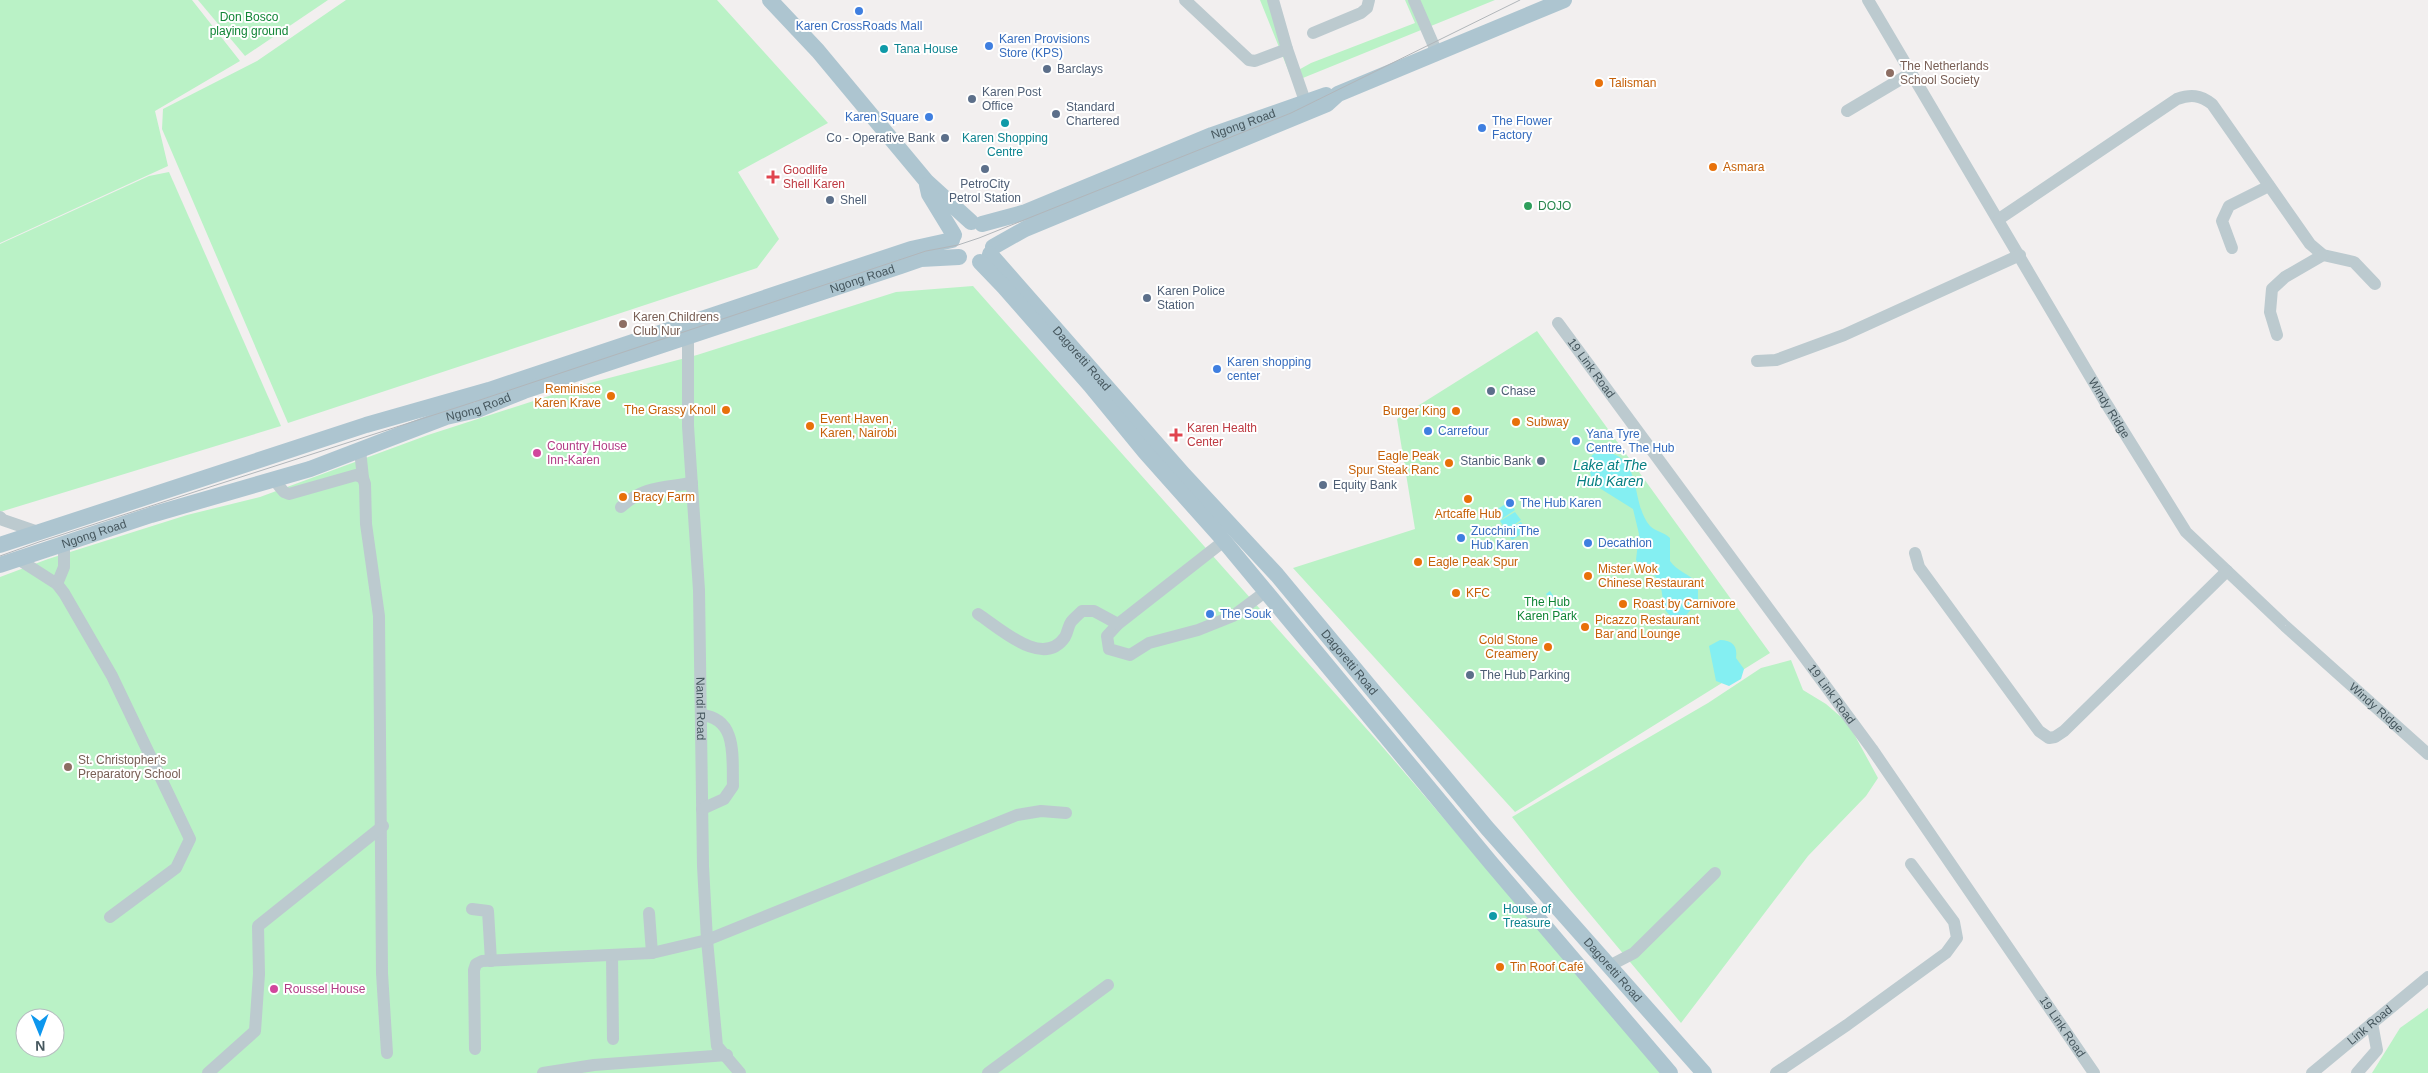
<svg xmlns="http://www.w3.org/2000/svg" width="2428" height="1073" viewBox="0 0 2428 1073" font-family="Helvetica,sans-serif">
	<rect width="100%" height="100%" fill="#f2efef"/>
	<!-- green -->
	<g fill="#baf2c6" fill-rule="evenodd">
		<polygon points="0,0 192,0 240,61 155,111 168,166 0,243"/>
		<polygon points="198,0 328,0 245,56"/>
		<polygon points="346,0 717,0 828,123 738,172 779,239 757,268 288,423 162,129 163,109 257,61"/>
		<polygon points="1260,0 1268,0 1293,73 1311,63 1415,23 1405,0 1495,0 1293,82"/>
		<polygon points="169,172 281,426 0,512 0,244 149,176"/>
		<path d="M973,286L1380,744L1662,1073H0V577L48,559L187,515L260,497L428,435L586,384L697,355L896,292ZM25,1018H55V1048H25Z"/>
		<polygon points="1537,331 1770,653 1515,812 1293,568 1415,529 1397,419"/>
		<polygon points="1791,660 1803,690 1826,704 1848,723 1878,778 1866,796 1808,856 1681,1023 1570,890 1512,817 1708,703 1761,668"/>
		<polygon points="2428,1008 2428,1073 2372,1073 2400,1028"/>
	</g>
	<!-- water -->
	<g fill="#84eff2">
		<path d="M1598,452C1645,451 1629,502 1650,526C1655,531 1664,532 1670,538V561C1677,571 1689,574 1698,583V601L1684,618C1653,619 1670,590 1654,575C1648,569 1641,568 1636,560L1639,534L1633,509L1593,484L1589,468L1592,455Z"/>
		<polygon points="1509,502 1515,510 1500,520 1494,511"/>
		<polygon points="1515,512 1521,520 1506,530 1500,521"/>
		<polygon points="1521,522 1527,530 1512,540 1506,531"/>
		<polygon points="1550,591 1568,619 1564,622 1546,594"/>
		<path d="M1720,640C1732,640 1738,646 1736,658L1744,669L1741,679L1729,686L1716,681L1709,646Z"/>
	</g>
	<g fill="none" stroke-linecap="round" stroke-linejoin="round">
		<!-- minor -->
		<g stroke="#bccacf" stroke-width="12">
			<polyline points="1185,0 1249,60 1255,61 1287,49"/>
			<polyline points="1273,0 1287,49 1305,101"/>
			<polyline points="1414,0 1437,53"/>
			<path id="s1" d="M1868,0L2104,400L2186,532L2285,626L2428,754"/>
			<polyline points="1313,33 1361,13 1367,8 1369,0"/>
			<polyline points="1847,111 1911,73"/>
			<path d="M1999,219L2177,99C2191,94 2200,95 2212,104L2310,244L2323,255L2354,262L2375,284"/>
			<polyline points="2232,248 2222,221 2229,206 2269,186"/>
			<path id="s2" d="M1558,323L1872,749L2094,1073"/>
			<polyline points="2277,335 2270,312 2272,289 2285,277 2323,255"/>
			<path id="s3" d="M688,337V426L699,590L703,866L707,940L717,1046L740,1073"/>
			<polyline points="1757,361 1776,360 1844,335 2020,255"/>
			<polyline points="360,450 363,478"/>
			<polyline points="274,480 284,492 289,494 356,475 363,478 365,484 366,524 379,616 382,973 387,1053"/>
			<path d="M621,507C643,486 663,488 692,483"/>
			<polyline points="0,517 3,520 38,532"/>
			<polyline points="1224,541 1118,624 1107,636 1109,649 1130,655 1149,643 1198,630 1233,616 1265,592"/>
			<polyline points="1915,553 1919,567 2039,731 2049,738 2055,737 2064,731 2227,571"/>
			<polyline points="18,559 57,584 64,593 112,676 190,839 176,868 110,917"/>
			<polyline points="57,584 64,567 64,545"/>
			<path d="M978,614C1001,629 1043,669 1065,637C1068,632 1068,626 1071,622C1074,618 1079,614 1082,611H1094L1118,624"/>
			<path d="M701,715C738,718 732,758 733,786L724,799L702,809"/>
			<polyline points="472,909 488,911 491,961"/>
			<polyline points="649,913 652,953"/>
			<polyline points="612,955 613,1039"/>
			<polyline points="1609,966 1634,953 1715,873"/>
			<polyline points="475,1049 474,970 476,964 482,961 652,953 707,940 1017,815 1041,811 1066,813"/>
			<polyline points="208,1073 255,1031 259,974 258,926 383,826"/>
			<polyline points="543,1073 594,1065 727,1055"/>
			<polyline points="988,1073 1108,985"/>
			<polyline points="1776,1073 1847,1025 1946,953 1957,938 1954,922 1911,864"/>
			<path id="s4" d="M2312,1073L2428,977"/>
			<polyline points="2357,1073 2377,1050 2372,1023"/>
		</g>
		<!-- major -->
		<g stroke="#adc5d0" stroke-width="16">
			<polyline points="770,0 818,51 927,182 971,222"/>
			<polyline points="927,185 929,194 954,235"/>
			<path id="s5" d="M982,224L1026,212L1212,135L1326,95"/>
			<polyline points="993,247 1025,229 1327,104 1338,94 1564,0"/>
			<path id="s6" d="M990,254L1184,475L1277,575L1487,828L1704,1073"/>
			<polyline points="980,262 1004,287 1090,385 1145,452 1219,535 1491,863 1670,1073"/>
			<polyline points="0,545 366,425 489,390 911,249 952,240"/>
			<path id="s7" d="M0,565L151,515L310,469L446,417L477,410L524,391L901,266L921,259L959,257"/>
		</g>
		<!-- tram -->
		<polyline stroke="#b1b6ba" stroke-width="1" points="0,556 39,542 474,402 926,251 958,245 979,238 1291,113 1520,0"/>
	</g>
	<!-- markers -->
	<g fill="#3f7fe0" stroke="#fff" stroke-width="2">
		<circle cx="859" cy="11" r="5"/>
		<circle cx="989" cy="46" r="5"/>
		<circle cx="929" cy="117" r="5"/>
		<circle cx="1482" cy="128" r="5"/>
		<circle cx="1217" cy="369" r="5"/>
		<circle cx="1428" cy="431" r="5"/>
		<circle cx="1576" cy="441" r="5"/>
		<circle cx="1510" cy="503" r="5"/>
		<circle cx="1461" cy="538" r="5"/>
		<circle cx="1588" cy="543" r="5"/>
		<circle cx="1210" cy="614" r="5"/>
	</g>
	<g fill="#0f9aa8" stroke="#fff" stroke-width="2">
		<circle cx="884" cy="49" r="5"/>
		<circle cx="1005" cy="123" r="5"/>
		<circle cx="1493" cy="916" r="5"/>
	</g>
	<g fill="#5c6f8a" stroke="#fff" stroke-width="2">
		<circle cx="1047" cy="69" r="5"/>
		<circle cx="972" cy="99" r="5"/>
		<circle cx="1056" cy="114" r="5"/>
		<circle cx="945" cy="138" r="5"/>
		<circle cx="985" cy="169" r="5"/>
		<circle cx="830" cy="200" r="5"/>
		<circle cx="1147" cy="298" r="5"/>
		<circle cx="1491" cy="391" r="5"/>
		<circle cx="1541" cy="461" r="5"/>
		<circle cx="1323" cy="485" r="5"/>
		<circle cx="1470" cy="675" r="5"/>
	</g>
	<g fill="#8d6e63" stroke="#fff" stroke-width="2">
		<circle cx="1890" cy="73" r="5"/>
		<circle cx="623" cy="324" r="5"/>
		<circle cx="68" cy="767" r="5"/>
	</g>
	<g fill="#e8710a" stroke="#fff" stroke-width="2">
		<circle cx="1599" cy="83" r="5"/>
		<circle cx="1713" cy="167" r="5"/>
		<circle cx="611" cy="396" r="5"/>
		<circle cx="726" cy="410" r="5"/>
		<circle cx="1456" cy="411" r="5"/>
		<circle cx="1516" cy="422" r="5"/>
		<circle cx="810" cy="426" r="5"/>
		<circle cx="1449" cy="463" r="5"/>
		<circle cx="623" cy="497" r="5"/>
		<circle cx="1468" cy="499" r="5"/>
		<circle cx="1418" cy="562" r="5"/>
		<circle cx="1588" cy="576" r="5"/>
		<circle cx="1456" cy="593" r="5"/>
		<circle cx="1623" cy="604" r="5"/>
		<circle cx="1585" cy="627" r="5"/>
		<circle cx="1548" cy="647" r="5"/>
		<circle cx="1500" cy="967" r="5"/>
	</g>
	<g fill="#e0444e" stroke="#fff" stroke-width="2">
		<path d="M770.5 169.5h5v5h5v5h-5v5h-5v-5h-5v-5h5z"/>
		<path d="M1173.5 427.5h5v5h5v5h-5v5h-5v-5h-5v-5h5z"/>
	</g>
	<circle fill="#2e9e5b" stroke="#fff" stroke-width="2" cx="1528" cy="206" r="5"/>
	<g fill="#d1479c" stroke="#fff" stroke-width="2">
		<circle cx="537" cy="453" r="5"/>
		<circle cx="274" cy="989" r="5"/>
	</g>
	<g text-anchor="middle" dominant-baseline="central" stroke-width="4" stroke-linejoin="round" paint-order="stroke">
		<!-- park labels -->
		<g font-size="12" fill="#118536" stroke="#fff">
			<text x="249" y="17">Don Bosco<tspan x="249" dy="14">playing ground</tspan></text>
			<text x="1547" y="602">The Hub<tspan x="1547" dy="14">Karen Park</tspan></text>
		</g>
		<!-- shop labels -->
		<g font-size="12" fill="#366cbe" stroke="#fff" text-anchor="start">
			<text x="859" y="26" text-anchor="middle">Karen CrossRoads Mall</text>
			<text x="999" y="39">Karen Provisions<tspan x="999" dy="14">Store (KPS)</tspan></text>
			<text x="919" y="117" text-anchor="end">Karen Square</text>
			<text x="1492" y="121">The Flower<tspan x="1492" dy="14">Factory</tspan></text>
			<text x="1227" y="362">Karen shopping<tspan x="1227" dy="14">center</tspan></text>
			<text x="1438" y="431">Carrefour</text>
			<text x="1586" y="434">Yana Tyre<tspan x="1586" dy="14">Centre, The Hub</tspan></text>
			<text x="1520" y="503">The Hub Karen</text>
			<text x="1471" y="531">Zucchini The<tspan x="1471" dy="14">Hub Karen</tspan></text>
			<text x="1598" y="543">Decathlon</text>
			<text x="1220" y="614">The Souk</text>
		</g>
		<!-- culture labels -->
		<g font-size="12" fill="#0d838f" stroke="#fff" text-anchor="start">
			<text x="894" y="49">Tana House</text>
			<text x="1005" y="138" text-anchor="middle">Karen Shopping<tspan x="1005" dy="14">Centre</tspan></text>
			<text x="1503" y="909">House of<tspan x="1503" dy="14">Treasure</tspan></text>
		</g>
		<!-- education labels -->
		<g font-size="12" fill="#785e54" stroke="#fff" text-anchor="start">
			<text x="1900" y="66">The Netherlands<tspan x="1900" dy="14">School Society</tspan></text>
			<text x="633" y="317">Karen Childrens<tspan x="633" dy="14">Club Nur</tspan></text>
			<text x="78" y="760">St. Christopher's<tspan x="78" dy="14">Preparatory School</tspan></text>
		</g>
		<!-- service labels -->
		<g font-size="12" fill="#4e5e75" stroke="#fff" text-anchor="start">
			<text x="1057" y="69">Barclays</text>
			<text x="982" y="92">Karen Post<tspan x="982" dy="14">Office</tspan></text>
			<text x="1066" y="107">Standard<tspan x="1066" dy="14">Chartered</tspan></text>
			<text x="935" y="138" text-anchor="end">Co - Operative Bank</text>
			<text x="985" y="184" text-anchor="middle">PetroCity<tspan x="985" dy="14">Petrol Station</tspan></text>
			<text x="840" y="200">Shell</text>
			<text x="1157" y="291">Karen Police<tspan x="1157" dy="14">Station</tspan></text>
			<text x="1501" y="391">Chase</text>
			<text x="1531" y="461" text-anchor="end">Stanbic Bank</text>
			<text x="1333" y="485">Equity Bank</text>
			<text x="1480" y="675">The Hub Parking</text>
		</g>
		<!-- food labels -->
		<g font-size="12" fill="#c56008" stroke="#fff" text-anchor="start">
			<text x="1609" y="83">Talisman</text>
			<text x="1723" y="167">Asmara</text>
			<text x="601" y="389" text-anchor="end">Reminisce<tspan x="601" dy="14">Karen Krave</tspan></text>
			<text x="716" y="410" text-anchor="end">The Grassy Knoll</text>
			<text x="1446" y="411" text-anchor="end">Burger King</text>
			<text x="820" y="419">Event Haven,<tspan x="820" dy="14">Karen, Nairobi</tspan></text>
			<text x="1526" y="422">Subway</text>
			<text x="1439" y="456" text-anchor="end">Eagle Peak<tspan x="1439" dy="14">Spur Steak Ranc</tspan></text>
			<text x="633" y="497">Bracy Farm</text>
			<text x="1468" y="514" text-anchor="middle">Artcaffe Hub</text>
			<text x="1428" y="562">Eagle Peak Spur</text>
			<text x="1598" y="569">Mister Wok<tspan x="1598" dy="14">Chinese Restaurant</tspan></text>
			<text x="1466" y="593">KFC</text>
			<text x="1633" y="604">Roast by Carnivore</text>
			<text x="1595" y="620">Picazzo Restaurant<tspan x="1595" dy="14">Bar and Lounge</tspan></text>
			<text x="1538" y="640" text-anchor="end">Cold Stone<tspan x="1538" dy="14">Creamery</tspan></text>
			<text x="1510" y="967">Tin Roof Café</text>
		</g>
		<!-- street labels -->
		<g font-size="12" fill="#46575e" stroke="#fff">
			<text stroke="none"><textPath href="#s5" startOffset="280">Ngong Road</textPath></text>
			<text stroke="none"><textPath href="#s7" startOffset="909">Ngong Road</textPath></text>
			<text stroke="none"><textPath href="#s6" startOffset="139">Dagoretti Road</textPath></text>
			<text stroke="none"><textPath href="#s2" startOffset="56">19 Link Road</textPath></text>
			<text stroke="none"><textPath href="#s7" startOffset="504">Ngong Road</textPath></text>
			<text stroke="none"><textPath href="#s1" startOffset="474">Windy Ridge</textPath></text>
			<text stroke="none"><textPath href="#s7" startOffset="99">Ngong Road</textPath></text>
			<text stroke="none"><textPath href="#s6" startOffset="544">Dagoretti Road</textPath></text>
			<text stroke="none"><textPath href="#s2" startOffset="461">19 Link Road</textPath></text>
			<text stroke="none"><textPath href="#s1" startOffset="879">Windy Ridge</textPath></text>
			<text stroke="none"><textPath href="#s3" startOffset="372">Nandi Road</textPath></text>
			<text stroke="none"><textPath href="#s6" startOffset="949">Dagoretti Road</textPath></text>
			<text stroke="none"><textPath href="#s4" startOffset="75">Link Road</textPath></text>
			<text stroke="none"><textPath href="#s2" startOffset="866">19 Link Road</textPath></text>
		</g>
		<!-- health labels -->
		<g font-size="12" fill="#be3a42" stroke="#fff" text-anchor="start">
			<text x="783" y="170">Goodlife<tspan x="783" dy="14">Shell Karen</tspan></text>
			<text x="1187" y="428">Karen Health<tspan x="1187" dy="14">Center</tspan></text>
		</g>
		<!-- leisure labels -->
		<g font-size="12" fill="#27864d" stroke="#fff" text-anchor="start">
			<text x="1538" y="206">DOJO</text>
		</g>
		<!-- hotel labels -->
		<g font-size="12" fill="#b23c85" stroke="#fff" text-anchor="start">
			<text x="547" y="446">Country House<tspan x="547" dy="14">Inn-Karen</tspan></text>
			<text x="284" y="989">Roussel House</text>
		</g>
		<!-- water labels -->
		<g font-size="14" font-style="italic" fill="#078083" stroke="#fff">
			<text x="1610" y="465">Lake at The<tspan x="1610" dy="16">Hub Karen</tspan></text>
		</g>
	</g>
	<!-- north arrow -->
	<g transform="translate(40 1033) rotate(179)"><circle r="24" fill="#ffffff" stroke="#b5bcbf"/>
	<path d="M0-4L9 19L0 12L-9 19Z" fill="#0d97ee"/>
	<text y="-8" font-size="14" font-weight="bold" text-anchor="middle" fill="#46575e">N</text>
	</g>
</svg>
